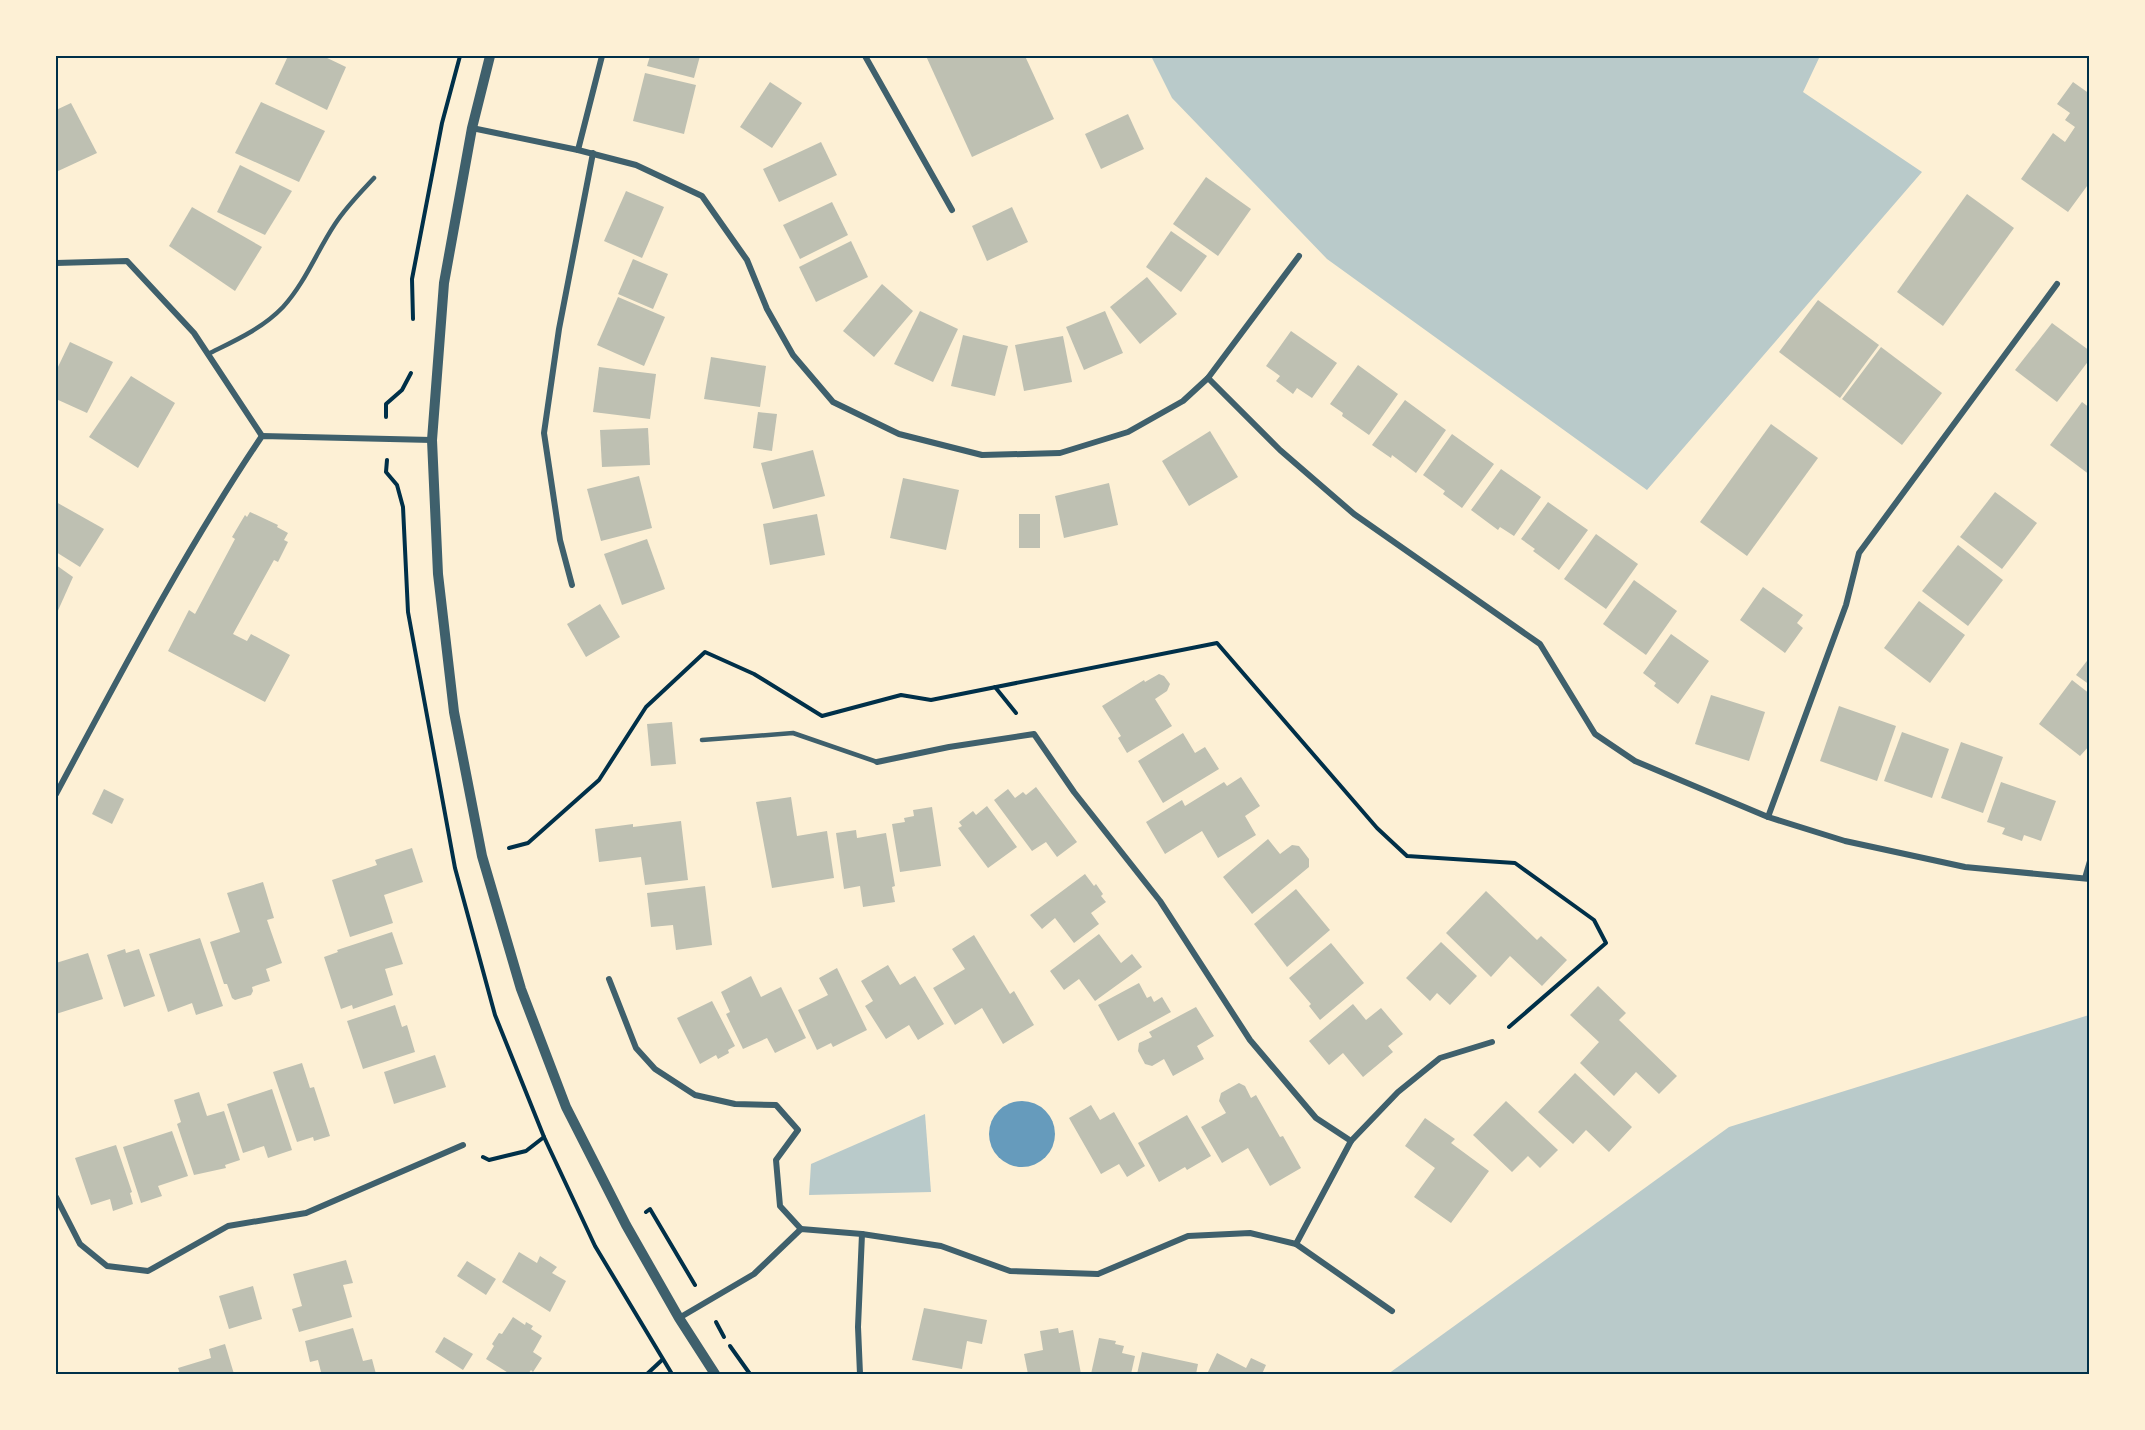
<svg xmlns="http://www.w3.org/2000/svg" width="2145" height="1430" viewBox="0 0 2145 1430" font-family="Cabin,sans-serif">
	<rect width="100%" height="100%" fill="#fdf0d5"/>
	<!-- green -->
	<g fill="#b9caca">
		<polygon points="1151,56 1820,56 1803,92 1922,172 1647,490 1327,259 1172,98"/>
		<polygon points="2089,1015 2089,1374 1388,1374 1729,1127"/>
		<polygon points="925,1114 931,1192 809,1195 811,1164"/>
	</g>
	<!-- water -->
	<circle fill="#669bbc" cx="1022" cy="1134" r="33"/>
	<!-- building -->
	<g fill="#bec0b2">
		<polygon points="288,56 323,56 346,67 327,110 275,84"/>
		<polygon points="650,56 700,56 694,78 647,66"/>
		<polygon points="926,56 1025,56 1054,119 972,157"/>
		<polygon points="645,73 696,85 684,134 633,121"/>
		<polygon points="770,82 802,103 772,148 740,127"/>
		<polygon points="2073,82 2090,94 2090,182 2068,212 2021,179 2053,133 2065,142 2075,127 2065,120 2070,113 2057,104"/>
		<polygon points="261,102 325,131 299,182 235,153"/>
		<polygon points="71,103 97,153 56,172 56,110"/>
		<polygon points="1128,114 1144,149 1101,169 1085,134"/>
		<polygon points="821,142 837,175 779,202 763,169"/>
		<polygon points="240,165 292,191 265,235 217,212"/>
		<polygon points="1206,177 1251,209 1218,256 1173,224"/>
		<polygon points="626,191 664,207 642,258 604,241"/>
		<polygon points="1967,194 2014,228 1943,326 1897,292"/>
		<polygon points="832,202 848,235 800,259 783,225"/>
		<polygon points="192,207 262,247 235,291 169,246"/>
		<polygon points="1012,207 1028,242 987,261 972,226"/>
		<polygon points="1171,231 1207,256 1181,292 1146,267"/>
		<polygon points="851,241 868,277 816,302 799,267"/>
		<polygon points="633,259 668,274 653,309 618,294"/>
		<polygon points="1147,277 1177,314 1140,344 1110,307"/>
		<polygon points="882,284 913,311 874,357 843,331"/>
		<polygon points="618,297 665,317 644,366 597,345"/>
		<polygon points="1818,300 1879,345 1840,398 1779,352"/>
		<polygon points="920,311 958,329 933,382 894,364"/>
		<polygon points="1105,311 1123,353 1084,370 1066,327"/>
		<polygon points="2052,323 2090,351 2090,359 2057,402 2015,370"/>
		<polygon points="1291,331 1337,363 1312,398 1297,388 1293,394 1276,381 1280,376 1266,366"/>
		<polygon points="963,335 1008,346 995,396 951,386"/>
		<polygon points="1063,336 1072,382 1024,391 1015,345"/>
		<polygon points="70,342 113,362 87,413 56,399 56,371"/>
		<polygon points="1881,347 1942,393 1902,445 1842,399"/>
		<polygon points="711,357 766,366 760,407 704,399"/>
		<polygon points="1358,365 1398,394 1369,435 1342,416 1343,413 1330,404"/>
		<polygon points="599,367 656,374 650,419 593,412"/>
		<polygon points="131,376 175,403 138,468 89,437"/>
		<polygon points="1405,400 1446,430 1416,473 1392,455 1391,458 1372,445"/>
		<polygon points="2082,402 2090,408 2090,475 2050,445"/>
		<polygon points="758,412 777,414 772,451 753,448"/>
		<polygon points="1771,424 1818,458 1747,556 1700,522"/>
		<polygon points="648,428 650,465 602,467 600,430"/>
		<polygon points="1210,431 1238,477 1189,506 1162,461"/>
		<polygon points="1452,434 1494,464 1462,508 1443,494 1445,491 1423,475"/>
		<polygon points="813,450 825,496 773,509 761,463"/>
		<polygon points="1501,469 1541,497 1514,536 1500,527 1498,530 1471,510"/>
		<polygon points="639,476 652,528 601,541 587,489"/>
		<polygon points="903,478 959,490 946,550 890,538"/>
		<polygon points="1109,483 1118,525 1064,538 1055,496"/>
		<polygon points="1995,492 2037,523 2002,569 1960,537"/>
		<polygon points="56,502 104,529 80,567 56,552"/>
		<polygon points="1548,502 1588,530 1559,570 1533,551 1535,549 1521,539"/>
		<polygon points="250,512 278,525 277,527 288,533 284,540 288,542 278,562 274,560 233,634 247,641 251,634 290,655 265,702 168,651 189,610 195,614 235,539 232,537 245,515 247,517"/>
		<polygon points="817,514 825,555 770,565 763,524"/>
		<rect x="1019" y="514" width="21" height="34"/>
		<polygon points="1596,534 1638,564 1606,609 1564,579"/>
		<polygon points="647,539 665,589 622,605 604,554"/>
		<polygon points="1958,545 2003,580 1968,626 1922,591"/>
		<polygon points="56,565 73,577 56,615"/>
		<polygon points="1634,580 1677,611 1646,655 1603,624"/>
		<polygon points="1763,587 1803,615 1797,623 1803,628 1785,653 1740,620"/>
		<polygon points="1919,601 1965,635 1930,683 1884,648"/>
		<polygon points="600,604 620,637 586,657 567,624"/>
		<polygon points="1671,634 1709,661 1678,704 1654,686 1656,683 1643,673"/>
		<polygon points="2090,657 2090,685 2076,675"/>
		<polygon points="1159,674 1164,676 1170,684 1167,691 1155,699 1172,726 1127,753 1118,738 1121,736 1102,706 1144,680 1145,682"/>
		<polygon points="2072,680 2090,694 2090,745 2080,756 2039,724"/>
		<polygon points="1711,695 1765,712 1749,761 1695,744"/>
		<polygon points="1839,706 1896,726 1877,781 1820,761"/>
		<polygon points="672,722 676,764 651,766 647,724"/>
		<polygon points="1902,732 1949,749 1932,798 1884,781"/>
		<polygon points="1183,733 1195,753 1205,747 1219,769 1163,803 1138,761"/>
		<polygon points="1961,742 2003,757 1983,813 1941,798"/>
		<polygon points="1241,777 1260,806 1245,816 1256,835 1218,858 1202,831 1165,854 1146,822 1182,800 1185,806 1224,782 1227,786"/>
		<polygon points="2001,782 2056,801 2041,841 2024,835 2022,841 2002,834 2005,828 1987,822"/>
		<polygon points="1036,787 1077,842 1057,857 1046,842 1032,851 994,800 1008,789 1015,798 1023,792 1026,795"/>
		<polygon points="104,789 124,799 112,824 92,814"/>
		<polygon points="791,797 797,836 827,831 834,878 772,888 756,802"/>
		<polygon points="987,806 1017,847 988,868 958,828 962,826 959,822 973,811 976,815"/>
		<polygon points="932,807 941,866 900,872 892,824 905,822 904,818 914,816 913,810"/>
		<polygon points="681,821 688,880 645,885 641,857 599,862 595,829 633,824 633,827"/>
		<polygon points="856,830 857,838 886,833 895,886 892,887 895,902 863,907 860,886 844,889 836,833"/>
		<polygon points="1268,839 1280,854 1292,845 1299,846 1309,859 1309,867 1252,914 1223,877"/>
		<polygon points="412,848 423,882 384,895 393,923 350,937 332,880 377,865 375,860"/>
		<polygon points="1085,874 1094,886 1096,884 1103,894 1101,896 1106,902 1091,913 1099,924 1074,943 1055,918 1042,929 1030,915"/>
		<polygon points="263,882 274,918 267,920 282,963 266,969 270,981 252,987 253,991 251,995 235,1000 232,998 227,984 224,984 210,942 240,932 227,893"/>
		<polygon points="705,886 712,945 676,950 673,925 651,927 647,893"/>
		<polygon points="1296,889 1330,930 1287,967 1254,924"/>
		<polygon points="1486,891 1537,940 1541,936 1567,960 1542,986 1510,956 1491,977 1446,933"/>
		<polygon points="392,932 403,964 385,969 393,995 353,1009 352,1005 341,1009 324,957 338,952 337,950"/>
		<polygon points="1099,934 1121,963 1132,954 1142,967 1095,1001 1079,979 1064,990 1050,971"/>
		<polygon points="974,935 1010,994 1014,991 1034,1025 1003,1044 982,1008 955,1025 933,988 965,969 952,949"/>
		<polygon points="200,938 223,1006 196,1015 192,1003 168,1012 149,954"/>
		<polygon points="1441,942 1477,976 1450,1005 1437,993 1430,1001 1406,978"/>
		<polygon points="1331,943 1364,983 1320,1020 1309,1006 1311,1004 1289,978"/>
		<polygon points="125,949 126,953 139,949 155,996 124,1007 107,955"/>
		<polygon points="88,953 103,999 56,1014 56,963"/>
		<polygon points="888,965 900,985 915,976 944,1024 918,1040 909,1025 886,1039 865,1006 873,1001 861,981"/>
		<polygon points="837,968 867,1030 833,1047 831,1043 817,1050 798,1010 828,995 819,978"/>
		<polygon points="751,976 761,997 781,987 806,1038 775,1053 767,1038 743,1049 726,1014 730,1012 721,992"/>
		<polygon points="1139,983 1147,998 1151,996 1154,1002 1162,997 1171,1012 1118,1041 1098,1005"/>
		<polygon points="1598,986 1626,1013 1619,1020 1677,1076 1659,1094 1636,1072 1614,1096 1580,1063 1599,1042 1570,1015"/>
		<polygon points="712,1001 735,1046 728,1050 729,1053 718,1059 716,1055 700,1064 677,1018"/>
		<polygon points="1353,1004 1366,1020 1381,1008 1403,1034 1388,1046 1393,1052 1363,1077 1343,1053 1329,1065 1309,1041"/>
		<polygon points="395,1005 402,1027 407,1025 415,1052 363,1069 347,1021"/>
		<polygon points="1196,1007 1214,1036 1197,1046 1204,1059 1173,1076 1164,1059 1152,1066 1145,1064 1138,1051 1139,1043 1152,1037 1149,1032"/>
		<polygon points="435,1055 446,1087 394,1104 384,1072"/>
		<polygon points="302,1063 310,1088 314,1087 330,1136 314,1141 313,1137 297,1142 273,1072"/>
		<polygon points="1575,1073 1632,1127 1609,1152 1586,1130 1573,1144 1538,1112"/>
		<polygon points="1239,1083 1245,1086 1251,1098 1256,1095 1280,1137 1283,1136 1301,1168 1270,1186 1248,1148 1222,1163 1201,1127 1226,1113 1219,1101 1221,1093"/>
		<polygon points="272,1089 292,1150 268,1158 264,1146 243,1153 227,1104"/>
		<polygon points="199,1092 207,1116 224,1111 240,1160 225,1165 226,1168 194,1175 177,1124 181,1122 174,1100"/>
		<polygon points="1506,1101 1558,1150 1540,1168 1528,1156 1512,1172 1473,1135"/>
		<polygon points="1091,1105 1100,1120 1114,1112 1145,1166 1127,1177 1119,1164 1101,1174 1069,1118"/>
		<polygon points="1187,1115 1211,1156 1187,1170 1185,1167 1159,1182 1138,1143"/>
		<polygon points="1425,1118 1455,1139 1451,1143 1489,1171 1451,1223 1414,1197 1435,1168 1405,1146"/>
		<polygon points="172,1131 188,1176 158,1186 162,1196 141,1203 123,1147"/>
		<polygon points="116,1145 132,1192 130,1193 133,1204 113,1211 110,1199 91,1205 75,1158"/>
		<polygon points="519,1252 537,1263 540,1256 557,1267 552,1273 566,1281 550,1312 502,1282"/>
		<polygon points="346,1260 353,1283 343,1285 352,1317 299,1332 292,1309 302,1306 293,1274"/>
		<polygon points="467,1261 496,1279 486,1295 457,1276"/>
		<polygon points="253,1286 262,1319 229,1329 219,1296"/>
		<polygon points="924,1308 987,1320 982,1344 967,1341 962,1369 912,1360"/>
		<polygon points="513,1317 525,1325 526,1322 533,1326 531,1329 542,1336 533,1352 542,1358 533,1372 531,1370 528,1374 510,1374 486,1359 494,1346 492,1344 499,1333 502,1334"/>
		<polygon points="353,1328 363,1361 372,1359 376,1374 314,1374 321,1372 318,1360 310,1362 305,1341"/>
		<polygon points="1058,1328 1059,1333 1073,1330 1081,1374 1028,1374 1024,1354 1043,1350 1040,1331"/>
		<polygon points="444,1337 473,1354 463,1370 435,1352"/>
		<polygon points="1099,1338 1116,1341 1115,1344 1124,1346 1122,1353 1135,1356 1131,1374 1091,1374"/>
		<polygon points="225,1344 234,1374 180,1374 178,1368 211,1358 209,1349"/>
		<polygon points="1142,1352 1198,1364 1196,1374 1137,1374"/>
		<polygon points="1217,1353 1246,1368 1251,1358 1266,1365 1262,1374 1207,1374"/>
	</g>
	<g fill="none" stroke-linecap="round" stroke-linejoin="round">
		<!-- path -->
		<g stroke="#003049" stroke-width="4">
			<polyline points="413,319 412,279 442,123 460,56"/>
			<polyline points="386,417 386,404 402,390 411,373"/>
			<polyline points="387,460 386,472 397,485 403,507 408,612 455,868 495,1015 544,1137 595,1246 672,1374"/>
			<polyline points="995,687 1016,713"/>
			<polyline points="509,848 528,843 599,780 646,707 705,652 754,674 822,716 901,695 931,700 1217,643 1377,828 1407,856 1515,863 1594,920 1606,943 1509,1027"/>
			<polyline points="483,1157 489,1160 526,1151 544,1137"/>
			<polyline points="646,1212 650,1209 695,1285"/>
			<polyline points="716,1322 724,1337"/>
			<polyline points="730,1346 750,1374"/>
			<polyline points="647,1374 662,1360"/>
		</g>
		<!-- service -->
		<g stroke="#3f606c" stroke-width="4.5">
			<path d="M208,354C234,341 262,329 283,307C305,283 317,251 335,224C346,207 360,193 374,178"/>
			<polyline points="702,740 793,733 877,762"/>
		</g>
		<!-- minor -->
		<g stroke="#3f606c" stroke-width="6">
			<polyline points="865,56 952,210"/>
			<polyline points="472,128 578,150 636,165 702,196 747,260 767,309 793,355 833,402 899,434 982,455 1060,453 1128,432 1183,401 1208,378 1299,256"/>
			<polyline points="578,150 602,56"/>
			<polyline points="56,263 127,261 194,333 262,436"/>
			<polyline points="1208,378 1280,450 1354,514 1540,644 1595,734 1635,761 1768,817 1845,841 1965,867 2090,879"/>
			<polyline points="572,585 560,540 544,433 559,329 593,153"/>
			<polyline points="877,762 949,747 1034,734 1074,792 1160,901 1250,1040 1316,1118 1351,1141"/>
			<path d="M56,794C121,673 185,550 262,436L432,440"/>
			<polyline points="1768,817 1846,605 1859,553 2057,284"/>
			<polyline points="2085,878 2090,861"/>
			<polyline points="609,979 636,1048 655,1069 695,1095 735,1104 776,1105 798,1130 776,1160 780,1206 801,1229"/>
			<polyline points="56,1197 80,1244 107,1266 148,1271 228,1226 306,1213 463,1145"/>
			<polyline points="1296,1244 1351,1141 1398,1092 1440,1058 1492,1042"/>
			<polyline points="679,1318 754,1274 801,1229 862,1234 941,1246 1010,1271 1098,1274 1188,1236 1250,1233 1296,1244 1392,1311"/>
			<polyline points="860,1374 858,1327 862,1234"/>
		</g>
		<!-- tertiary -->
		<polyline stroke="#3f606c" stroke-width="10" points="490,56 472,128 444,283 432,440 438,574 454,712 482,856 521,989 566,1107 626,1225 679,1318 715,1374"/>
	</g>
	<!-- border -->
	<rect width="2145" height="1430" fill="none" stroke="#fdf0d5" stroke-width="114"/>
	<rect x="57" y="57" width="2031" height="1316" fill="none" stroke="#003049" stroke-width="2"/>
</svg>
